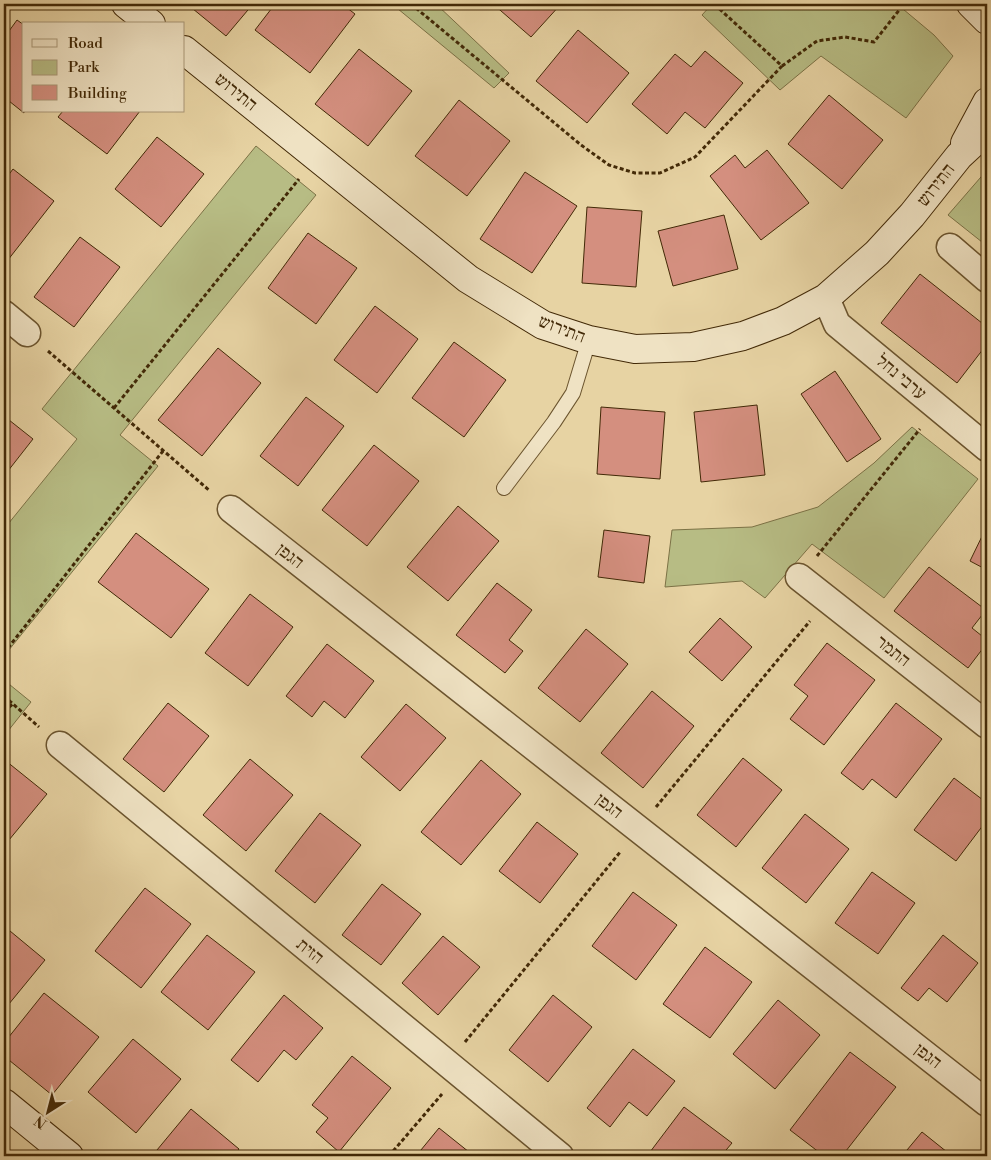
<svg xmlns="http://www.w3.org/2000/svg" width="991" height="1160" viewBox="0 0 991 1160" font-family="'Libre Bodoni','Frank Ruhl Libre',serif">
	<rect width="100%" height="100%" fill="#e7d3a3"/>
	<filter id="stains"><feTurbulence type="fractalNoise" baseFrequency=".004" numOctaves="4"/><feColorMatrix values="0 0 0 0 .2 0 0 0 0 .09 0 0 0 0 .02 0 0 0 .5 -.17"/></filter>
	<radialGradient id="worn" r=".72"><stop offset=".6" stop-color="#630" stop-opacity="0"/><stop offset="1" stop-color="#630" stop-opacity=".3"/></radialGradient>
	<!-- green -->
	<g fill="#b7bc84" stroke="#7c7246">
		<polygon points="392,4 436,4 509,73 494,88"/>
		<polygon points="712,4 897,4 934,35 953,56 906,118 821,56 780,90 702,15"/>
		<polygon points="256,146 316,195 120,435 158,466 4,656 4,529 77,439 42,409"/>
		<polygon points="987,170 987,246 948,215"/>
		<polygon points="912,427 978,479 884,598 812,544 765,598 742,581 665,587 672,530 752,527 818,507 874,463"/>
		<polygon points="4,680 31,702 4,736"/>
	</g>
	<!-- building -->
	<g fill="#d48f7f" stroke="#422907">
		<polygon points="187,4 253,4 226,36"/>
		<polygon points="275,4 342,4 355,14 310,73 255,30"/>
		<polygon points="493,4 561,4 531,37"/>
		<polygon points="17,20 24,25 24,113 4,97 4,38"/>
		<polygon points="578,30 629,73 587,123 536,81"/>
		<polygon points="359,49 412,91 368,146 315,104"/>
		<polygon points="705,51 743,83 705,128 685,112 667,134 632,104 675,54 691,67"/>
		<polygon points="829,95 883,140 842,189 788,144"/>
		<polygon points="459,100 510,141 467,196 415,156"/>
		<polygon points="63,111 140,111 107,154 58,117"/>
		<polygon points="157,137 204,174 161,227 115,189"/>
		<polygon points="767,150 809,203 761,240 710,176 735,155 745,168"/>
		<polygon points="13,169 54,201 4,265 4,181"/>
		<polygon points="525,172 577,206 532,273 480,239"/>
		<polygon points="587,207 642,211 636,287 582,283"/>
		<polygon points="724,215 738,269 673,286 658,231"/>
		<polygon points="308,233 357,268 316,324 268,288"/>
		<polygon points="80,237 120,267 74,327 34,297"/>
		<polygon points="920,274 987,327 987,344 957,383 881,323"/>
		<polygon points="375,306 418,339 377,393 334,360"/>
		<polygon points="454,342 506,380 464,437 412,398"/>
		<polygon points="218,348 261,383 202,456 158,420"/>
		<polygon points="835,371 881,439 847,462 801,394"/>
		<polygon points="306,397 344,426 298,486 260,456"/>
		<polygon points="757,405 765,475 701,482 694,412"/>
		<polygon points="601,407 665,412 660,479 597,474"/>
		<polygon points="4,416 33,439 4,476"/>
		<polygon points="374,445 419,481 367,546 322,510"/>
		<polygon points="458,506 499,541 448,601 407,567"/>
		<polygon points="987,526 987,570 970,561"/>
		<polygon points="604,530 650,536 644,583 598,577"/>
		<polygon points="136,533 209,589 171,638 98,582"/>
		<polygon points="929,567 986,610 972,628 987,640 987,643 968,668 894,611"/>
		<polygon points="497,583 532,610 509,640 523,651 505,673 456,635"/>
		<polygon points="250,594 293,627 248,686 205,653"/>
		<polygon points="720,618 752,647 722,681 689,652"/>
		<polygon points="586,629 628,664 580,722 538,688"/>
		<polygon points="827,643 875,680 824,745 790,719 808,696 794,685"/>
		<polygon points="327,644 374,681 345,718 324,701 312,717 286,696"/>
		<polygon points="652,691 694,726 643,788 601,753"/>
		<polygon points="168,703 209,736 164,792 123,759"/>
		<polygon points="896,703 942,739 896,798 872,779 863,790 841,773"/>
		<polygon points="406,704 446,738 400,791 361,757"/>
		<polygon points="743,758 782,790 736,847 697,815"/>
		<polygon points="250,759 293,795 246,851 203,815"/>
		<polygon points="481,760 521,794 461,865 421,832"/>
		<polygon points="6,761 47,794 4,846 4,763"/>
		<polygon points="954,778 987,803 987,820 956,861 914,830"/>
		<polygon points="320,813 361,845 315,903 275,871"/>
		<polygon points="805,814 849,849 806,903 762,868"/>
		<polygon points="537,822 578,854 540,903 499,871"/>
		<polygon points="872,872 915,903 878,954 835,923"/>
		<polygon points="382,884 421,914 381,965 342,935"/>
		<polygon points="145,888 191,924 141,988 95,951"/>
		<polygon points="633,892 677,925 636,980 592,946"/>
		<polygon points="4,926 45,960 4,1010"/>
		<polygon points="207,935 255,972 208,1030 161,992"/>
		<polygon points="943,935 978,963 947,1002 929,988 918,1001 901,988"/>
		<polygon points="443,936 480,967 438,1015 402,983"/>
		<polygon points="705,947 752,982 710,1038 663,1004"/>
		<polygon points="44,993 99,1037 52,1095 4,1056 4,1043"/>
		<polygon points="284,995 323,1028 296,1060 284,1050 258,1082 231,1060"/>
		<polygon points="553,995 592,1027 548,1082 509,1050"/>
		<polygon points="778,1000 820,1035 775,1089 733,1054"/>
		<polygon points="133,1039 181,1079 136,1133 88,1092"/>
		<polygon points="633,1049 675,1081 647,1116 629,1102 610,1127 587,1108"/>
		<polygon points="850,1052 896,1087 842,1156 824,1156 790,1130"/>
		<polygon points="352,1056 391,1088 339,1152 316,1132 328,1118 312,1105"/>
		<polygon points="684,1107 732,1143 721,1156 647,1156"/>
		<polygon points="191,1109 239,1149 234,1156 152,1156"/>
		<polygon points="439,1128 474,1156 416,1156"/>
		<polygon points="922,1132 952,1156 902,1156"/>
	</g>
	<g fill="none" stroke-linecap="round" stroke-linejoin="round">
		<defs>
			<polyline id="lane" points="504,488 554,422 573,393 589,340"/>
			<g id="street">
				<polyline points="950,247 987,279"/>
				<polyline points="826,298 837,324 987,448"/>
				<polyline points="4,314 27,333"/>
				<polyline points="231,509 987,1103"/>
				<polyline points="799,577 987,725"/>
				<polyline points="60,745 560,1156"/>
			</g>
			<g id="secondary">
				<polyline points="126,4 151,24"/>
				<polyline points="971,4 987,20"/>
				<polyline points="184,50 468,279 543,325 589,340 635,349 693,347 743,336 783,321 826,298 877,253 912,215 959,156 987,130"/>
				<polyline points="965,143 987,102"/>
				<polyline points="4,1103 69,1156"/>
			</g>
		</defs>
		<!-- lane casing -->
		<use href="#lane" stroke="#6b542e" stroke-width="16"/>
		<!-- street casing -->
		<use href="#street" stroke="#6b542e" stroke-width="29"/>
		<!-- secondary casing -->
		<use href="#secondary" stroke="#422907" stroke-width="30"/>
		<!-- path -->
		<g stroke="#422907" stroke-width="3" stroke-dasharray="4 2.5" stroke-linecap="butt">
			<polyline points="411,4 581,145 609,165 635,173 660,173 695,157 782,66 714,4"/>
			<polyline points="782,66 817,41 845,37 874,42 904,4"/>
			<polyline points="48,351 210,491"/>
			<polyline points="114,408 299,179"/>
			<polyline points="817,556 920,429"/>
			<polyline points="4,653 163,451"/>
			<polyline points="4,696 39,727"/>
			<polyline points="4,711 13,704"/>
			<polyline points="656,807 810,621"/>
			<polyline points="465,1042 621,851"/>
			<polyline points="389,1156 442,1094"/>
		</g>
		<!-- lane -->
		<use href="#lane" stroke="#efe2c3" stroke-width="14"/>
		<!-- street -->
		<use href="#street" stroke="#efe2c3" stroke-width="26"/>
		<!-- secondary -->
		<use href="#secondary" stroke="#efe2c3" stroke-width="28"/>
	</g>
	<g text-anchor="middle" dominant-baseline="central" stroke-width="4" stroke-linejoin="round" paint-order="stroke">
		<!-- street labels -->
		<g font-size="18" fill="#422907" stroke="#efe2c3">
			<text transform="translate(236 92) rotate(39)">התירוש</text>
			<text transform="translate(936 185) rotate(-52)">התירוש</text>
			<text transform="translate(562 329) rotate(21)">התירוש</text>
			<text transform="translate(901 377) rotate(40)">ערבי נחל</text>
			<text transform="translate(290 556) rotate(38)">הגפן</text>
			<text transform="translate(893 651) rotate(38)">התמר</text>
			<text transform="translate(609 806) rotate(38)">הגפן</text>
			<text transform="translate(310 951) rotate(39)">הזית</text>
			<text transform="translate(928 1056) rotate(38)">הגפן</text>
		</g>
	</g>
	<!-- margin -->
	<rect width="991" height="1160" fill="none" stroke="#e7d3a3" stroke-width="20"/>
	<rect x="5" y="5" width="981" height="1150" fill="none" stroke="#422907" stroke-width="2.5"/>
	<rect x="10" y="10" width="971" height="1140" fill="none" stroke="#422907"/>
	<!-- legend -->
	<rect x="22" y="22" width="162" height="90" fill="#efe2c3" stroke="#aa9878"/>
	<rect x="32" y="39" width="25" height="8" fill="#efe2c3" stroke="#aa9878"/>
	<text x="68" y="48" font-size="15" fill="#422907">Road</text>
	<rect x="32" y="60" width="25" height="15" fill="#b7bc84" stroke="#aa9878"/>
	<text x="68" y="72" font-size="15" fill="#422907">Park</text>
	<rect x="32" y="85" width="25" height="15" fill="#d48f7f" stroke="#aa9878"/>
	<text x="68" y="98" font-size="15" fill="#422907">Building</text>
	<!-- north arrow -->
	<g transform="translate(48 1112) rotate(216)" stroke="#efe2c3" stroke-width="4" paint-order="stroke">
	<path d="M0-4L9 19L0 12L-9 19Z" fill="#422907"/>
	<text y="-8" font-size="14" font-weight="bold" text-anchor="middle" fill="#422907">N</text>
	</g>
	<rect width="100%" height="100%" filter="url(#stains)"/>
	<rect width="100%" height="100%" fill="url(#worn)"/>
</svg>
